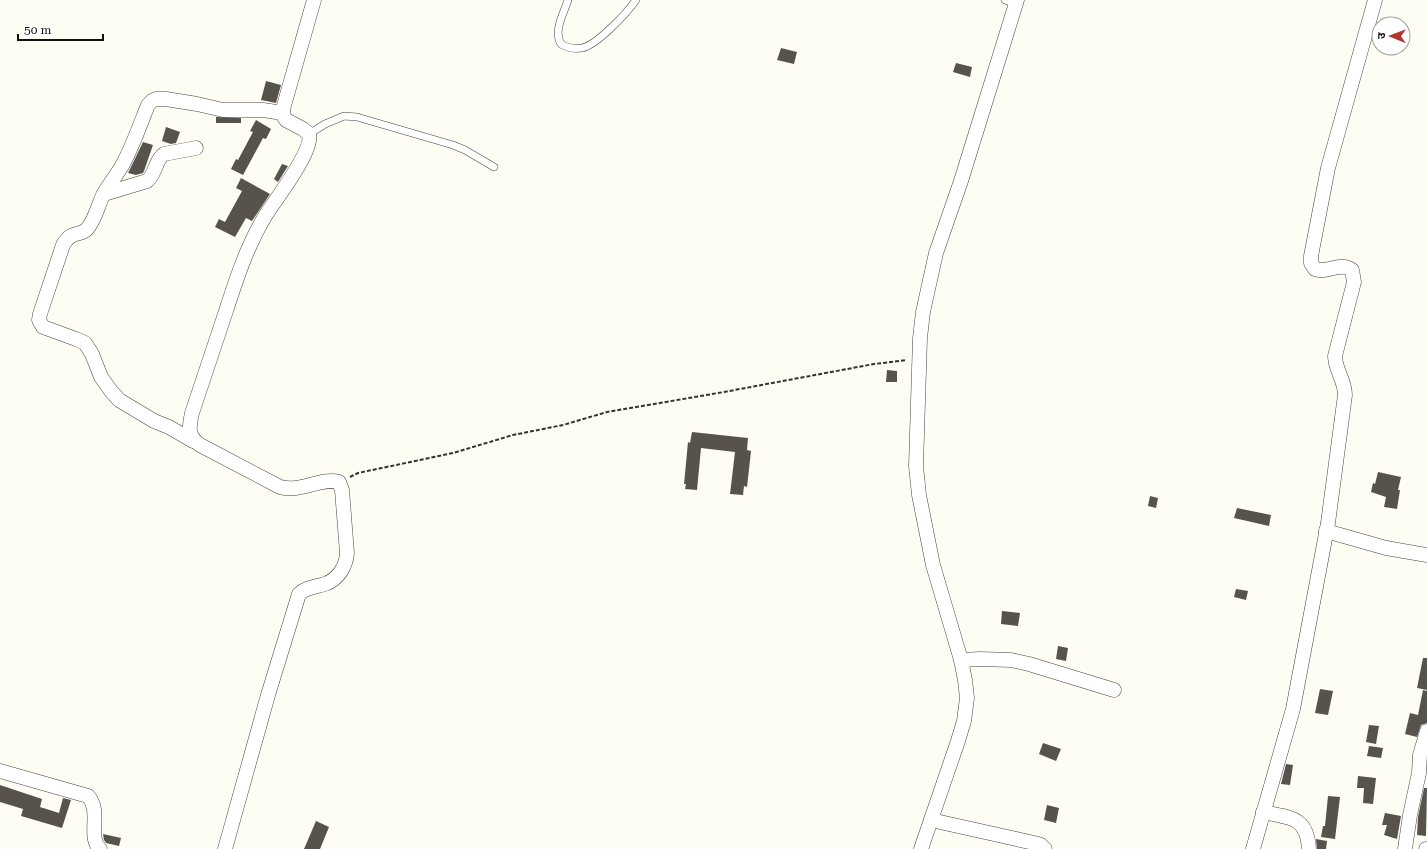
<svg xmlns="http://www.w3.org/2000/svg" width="1427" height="849" viewBox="0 0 1427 849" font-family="'Roboto Serif','Noto Sans Devanagari',serif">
	<rect width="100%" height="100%" fill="#fefdf3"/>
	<!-- building -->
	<g fill="#58524d">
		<polygon points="781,48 797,52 794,64 777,60"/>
		<polygon points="956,63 972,67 970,77 953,72"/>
		<polygon points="266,81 281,85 276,103 261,100"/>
		<polygon points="216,117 241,118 241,123 216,123"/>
		<polygon points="256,120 271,129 266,139 263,138 243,175 231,169 236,159 238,160 253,132 250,131"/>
		<polygon points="166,127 180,132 176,143 171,144 162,141"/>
		<polygon points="143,142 153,145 144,171 143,173 136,175 128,173"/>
		<polygon points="282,164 288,166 278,182 274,179"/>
		<polygon points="241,178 270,194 252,221 246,218 235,237 215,227 219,219 225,222 242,191 236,188"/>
		<polygon points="887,370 897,371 897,382 886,382"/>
		<polygon points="692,432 748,438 747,450 751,451 747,487 744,486 743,495 730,494 735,452 701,448 697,490 685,489 686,484 684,484 688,442 690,443"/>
		<polygon points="1378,472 1401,477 1398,490 1400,490 1397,509 1384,507 1386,497 1371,492 1373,483 1375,484"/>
		<polygon points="1150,496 1158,498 1156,508 1148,506"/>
		<polygon points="1237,508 1271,515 1269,526 1234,518"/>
		<polygon points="1236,589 1248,591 1246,600 1234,597"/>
		<polygon points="1002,611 1020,613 1018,626 1001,624"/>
		<polygon points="1058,646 1068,648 1066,661 1056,659"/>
		<polygon points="1423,658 1427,658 1427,690 1417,688"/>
		<polygon points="1320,689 1333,691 1328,715 1315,713"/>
		<polygon points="1423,690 1427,691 1427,723 1421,725 1417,737 1405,734 1410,713 1418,715"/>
		<polygon points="1369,725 1379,726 1376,744 1366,742"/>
		<polygon points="1043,743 1061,749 1056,761 1039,754"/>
		<polygon points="1369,746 1383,748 1381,758 1367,756"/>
		<polygon points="1286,764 1293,765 1290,785 1281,784"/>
		<polygon points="1358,776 1376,778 1373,804 1363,803 1364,788 1357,788"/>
		<polygon points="0,785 42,799 40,807 59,813 63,798 71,800 62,828 21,816 23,809 0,802"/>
		<polygon points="1424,788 1427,788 1426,836 1417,835 1418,817"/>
		<polygon points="1328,796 1340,797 1335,839 1321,837 1323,826 1325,826"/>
		<polygon points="1047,805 1059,808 1056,823 1044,820"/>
		<polygon points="1385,813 1401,816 1397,839 1384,835 1387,825 1382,825"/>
		<polygon points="316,821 329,827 320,849 304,849"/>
		<polygon points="103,834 121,838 119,846 106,843 104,840"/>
		<polygon points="1316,839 1327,841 1326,849 1317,849"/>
	</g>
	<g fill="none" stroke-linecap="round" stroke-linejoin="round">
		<defs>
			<g id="lane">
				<path d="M568,0C564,13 553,31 561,44C567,48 575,49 582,48C597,45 627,13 636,0"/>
				<polyline points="1005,0 1016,4"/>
				<polyline points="309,134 325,124 344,116 357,117 453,145 465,150 494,167"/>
			</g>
			<g id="street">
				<path d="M104,194L147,181C156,174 155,160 164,154L196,148"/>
				<path d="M193,441L169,427L154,421L119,400L111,391L101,377L92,354L85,343L76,339L43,327L39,320L40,314L63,245C72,229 80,237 87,229C95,220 98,206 103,195C109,184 117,175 123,164C133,145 140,125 148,105L152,101L156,99H166L197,104L223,110H263L283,113"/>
				<polyline points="1326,531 1386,548 1427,555"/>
				<polyline points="961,660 980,659 1011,660 1029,664 1114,690"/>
				<path d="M0,771L88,796C102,811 87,837 100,849"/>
				<path d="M1263,812C1290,818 1307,816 1309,849"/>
				<polyline points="931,820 1034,843 1041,845 1045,849"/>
				<path d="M225,849L268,695L299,594C306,587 316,587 325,584C339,579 346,566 347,553L342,490L339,482C320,477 300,493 280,487L200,445C187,436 189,427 192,413C203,380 214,347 225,314C236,280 247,245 267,213C276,199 314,150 309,134L303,129L286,120L284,117L283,109L314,0"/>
				<polyline points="921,849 958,741 964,721 967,698 965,680 961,660 933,565 919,495 916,466 920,338 923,312 936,253 961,181 1017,0"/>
				<path d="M1253,849L1293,709L1328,523L1345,395C1345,380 1335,370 1335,356L1354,282L1352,270C1340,261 1327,274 1315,269L1311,263V256L1328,168L1375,0"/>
				<polyline points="1405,849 1410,815 1419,773 1420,755 1427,731"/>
				<polyline points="1426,849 1427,849"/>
			</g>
		</defs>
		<!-- lane casing -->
		<use href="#lane" stroke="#434343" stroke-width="8"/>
		<!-- street casing -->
		<use href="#street" stroke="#434343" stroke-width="15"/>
		<!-- path -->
		<polyline stroke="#323232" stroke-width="2" stroke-dasharray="4 2" stroke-linecap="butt" points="350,477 358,473 453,453 513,435 563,425 607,412 724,392 874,364 907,360"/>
		<!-- lane -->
		<use href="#lane" stroke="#fff" stroke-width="7"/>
		<!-- street -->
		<use href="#street" stroke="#fff" stroke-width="14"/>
	</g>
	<!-- north arrow -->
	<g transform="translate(1391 36) rotate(271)"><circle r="19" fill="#ffffff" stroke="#9f9f9f"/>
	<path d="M0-3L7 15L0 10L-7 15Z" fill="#b73330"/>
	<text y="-6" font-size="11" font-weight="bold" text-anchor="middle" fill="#101010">उ</text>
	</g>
	<!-- scale -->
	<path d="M18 34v6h85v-6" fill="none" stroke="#101010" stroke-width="2"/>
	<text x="24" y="34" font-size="12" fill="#101010" stroke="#ffffff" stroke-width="3" paint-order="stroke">50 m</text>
</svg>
